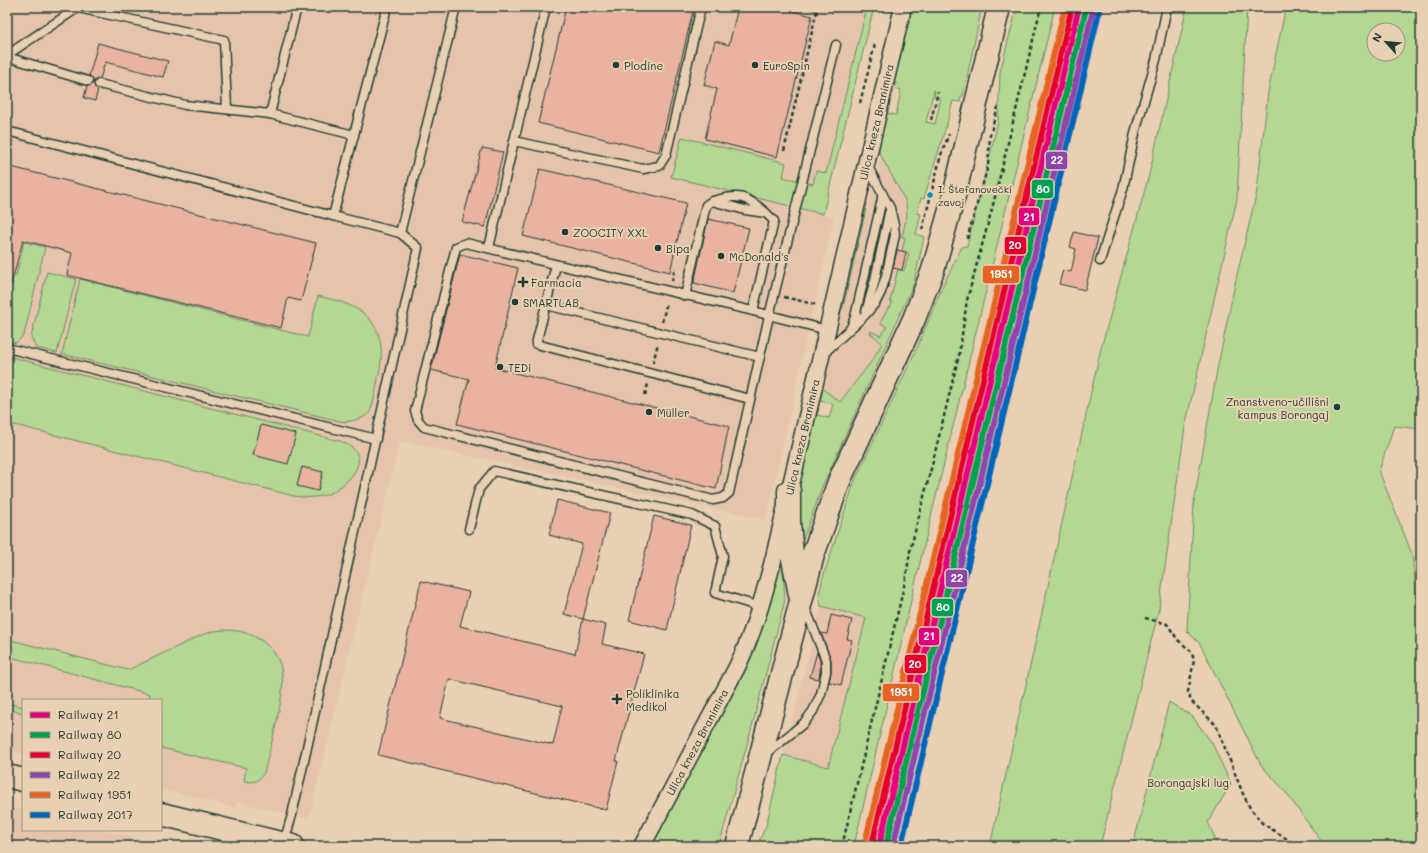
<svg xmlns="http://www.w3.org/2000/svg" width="1428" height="853" viewBox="0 0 1428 853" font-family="Mali,sans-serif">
	<rect width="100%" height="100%" fill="#ead0b2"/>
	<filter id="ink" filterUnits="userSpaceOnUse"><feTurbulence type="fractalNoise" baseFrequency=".025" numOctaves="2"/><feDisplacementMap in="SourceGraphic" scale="8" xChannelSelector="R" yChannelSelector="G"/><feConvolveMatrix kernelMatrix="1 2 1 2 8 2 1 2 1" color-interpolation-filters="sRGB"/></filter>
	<g filter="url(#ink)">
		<!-- built -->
		<g fill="#e6c4ab">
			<polygon points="7,7 874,7 823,214 834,217 766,520 400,441 309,819 237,802 236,808 161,789 161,700 23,700 23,754 7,750"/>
			<polygon points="881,156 906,202 907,215 902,237 905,238 902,251 909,253 904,271 902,270 891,301 892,303 890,309 880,323 887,327 880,336 870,333 882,343 874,358 840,402 821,387 843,308"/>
			<polygon points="821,606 866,618 828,767 783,755"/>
			<polygon points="7,806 23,810 23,830 102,830 164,846 7,846"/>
		</g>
		<!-- green -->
		<g fill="#b4d893" stroke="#6a8a64" fill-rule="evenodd">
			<polygon points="867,7 874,7 823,214 671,177 682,137 786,163 783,177 813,184 816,171 826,173"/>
			<path d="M912,7H982L963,96H961L960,102L953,101C945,134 933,166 924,199L921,198L917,213L921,214L916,234L924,237L914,283L823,485L803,539L801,541L798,488L816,407L819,408L817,415L829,418L833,404L820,401L823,389L840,402L874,358L882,343L870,333L871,331L880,336L887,327L880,323L888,308H890L892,303L890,301L898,269L904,271L909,253L902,251L905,238L902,237L907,215L906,202L879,152L880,142L886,113L896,115L901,90L895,88L896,83L894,82ZM934,90L935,91L934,97L941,98L935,124L926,122Z"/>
			<polygon points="1017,7 1055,7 922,554 854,846 757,846 766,826 783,755 828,767 866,618 821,606 819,595 823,577 855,480 917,348 943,285 962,247 967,246 998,122 1000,72"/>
			<polygon points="1187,7 1247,7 1237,199 1185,427 1159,609 1100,846 990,846 1100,352 1149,175"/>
			<path d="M1292,7H1421V429L1394,426L1379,471L1412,554L1419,620L1421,623V846H1328L1321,841L1284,790L1261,765L1200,644L1187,631L1194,502L1217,370L1236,279L1257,191L1268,92L1285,11ZM1374,30H1398V54H1374Z"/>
			<polygon points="865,209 866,210 843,308 842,309 840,308"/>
			<polygon points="24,242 45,247 24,335 16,343 7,341 7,274 16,276"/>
			<polygon points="47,272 76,279 57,353 36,348 31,337"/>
			<path d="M80,279L308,337L318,296C329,299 341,301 351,306C383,320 385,349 378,379C376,390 374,402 370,412C364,419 353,421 344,422L62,354Z"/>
			<path d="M7,356L340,441C346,444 354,447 357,454C364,469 341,489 328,494C317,498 306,498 294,496L7,423Z"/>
			<polygon points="782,557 785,600 753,723 719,846 650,846 705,744 753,646"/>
			<path d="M224,630C238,630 251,633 262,641C292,662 282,695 276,725C272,741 268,757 264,773C257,782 256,783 244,781L246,768L161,748V700H149L150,694L7,656V639L128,670L204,634L214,631Z"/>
			<polygon points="1169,702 1192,716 1212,743 1231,784 1208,822 1218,846 1133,846"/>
			<polygon points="7,703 23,707 23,713 7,709"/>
		</g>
		<!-- building -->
		<g fill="#eab3a0" stroke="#1f3d34" fill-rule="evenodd">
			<polygon points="566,7 694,7 659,152 538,123"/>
			<polygon points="738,7 778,7 812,16 777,157 705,139 717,89 704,85 715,41 729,45"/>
			<polygon points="98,43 168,61 163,77 105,62 100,79 95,80 94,83 95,88 98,89 95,101 84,98 87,86 91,85 93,82 92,78 89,76"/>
			<polygon points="482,148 503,152 485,227 462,222"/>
			<polygon points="7,166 316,243 301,301 288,298 281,328 67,275 72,253 23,240 11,285 7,285"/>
			<polygon points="540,169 686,203 670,272 523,236"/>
			<polygon points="708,219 749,228 733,293 694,283"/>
			<polygon points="1074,232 1098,238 1085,290 1059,284 1063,270 1071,272 1076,249 1070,247"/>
			<polygon points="897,250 906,252 902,270 893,268"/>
			<polygon points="460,254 518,268 495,368 729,426 716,489 457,424 469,379 431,370"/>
			<polygon points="261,425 296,434 288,464 253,455"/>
			<polygon points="302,467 323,472 318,491 297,486"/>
			<polygon points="557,500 610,513 583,619 564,614 582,544 549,535"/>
			<polygon points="654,516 691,525 667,630 629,620"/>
			<path d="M421,581L469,592L460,626L575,654L583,619L606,625L602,644L644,654L616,761H618L606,810L378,755ZM449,679L562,706L553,745L440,718Z"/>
			<polygon points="831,615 852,620 847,639 852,640 841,685 829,682 831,672 831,660 821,633 827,634"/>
			<polygon points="817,652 820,661 820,671 819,679 810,677"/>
		</g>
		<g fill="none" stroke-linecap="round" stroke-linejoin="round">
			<defs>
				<g id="lane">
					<polyline points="297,7 270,114 354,135"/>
					<polyline points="546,7 514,141 643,169 659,166 666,155 701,7"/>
					<polyline points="78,8 224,40 227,109"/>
					<polyline points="7,55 79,7"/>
					<polyline points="7,57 88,81"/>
					<polyline points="99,84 185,105 270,114"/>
					<polyline points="7,131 333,216 387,7"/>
					<path d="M713,201C738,194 745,195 765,212"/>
					<polyline points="333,216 400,233 456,7"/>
					<polyline points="489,248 514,141"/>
					<polyline points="1100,261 1123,189 1136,129 1156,60 1167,7"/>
					<polyline points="556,265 536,344 750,399"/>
					<polyline points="685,296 706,205 712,201 745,210 766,213 774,221 753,311"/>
					<polyline points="546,305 760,357"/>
					<polyline points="866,312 875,280 889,213"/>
					<polyline points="852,325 855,317 882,199 882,194"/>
					<polyline points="827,330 753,311 466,243 456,247 415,411 418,420 424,427 713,500 723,498 729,493 769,316 836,45"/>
					<polyline points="7,348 376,439"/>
					<polyline points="824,353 866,314 876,302 881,292 886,276 895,235 894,225 890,208 867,165"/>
					<polyline points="469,529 479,489 494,471 692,515 715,526 723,556 715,593 760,607"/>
					<polyline points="766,754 804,723 813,711 821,694 826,672 826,660 805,607"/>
					<polyline points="284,842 292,815 418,248 400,233"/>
				</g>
				<path id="street" d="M642,846L737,667C754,632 764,595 774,557L903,7"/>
				<g id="secondary">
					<polyline points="789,491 789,523 792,554 800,595"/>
					<polyline points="7,776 23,780"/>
					<polyline points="161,814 293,846"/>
					<polyline points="737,846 813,555 840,479 914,319 933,270 954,196 999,7"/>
				</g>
			</defs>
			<!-- lane casing -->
			<use href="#lane" stroke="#1f3d34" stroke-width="11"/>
			<!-- street casing -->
			<use href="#street" stroke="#1f3d34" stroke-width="19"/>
			<!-- secondary casing -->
			<use href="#secondary" stroke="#1f3d34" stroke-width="25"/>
			<!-- path -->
			<g stroke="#1f3d34" stroke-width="2.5" stroke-dasharray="4 3" stroke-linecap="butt">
				<polyline points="860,103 875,44"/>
				<polyline points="931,120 938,92"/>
				<polyline points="784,151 817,10 807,7"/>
				<polyline points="922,230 941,155 949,134"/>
				<polyline points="967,239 988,166 990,135 998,107"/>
				<polyline points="672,281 675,267"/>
				<polyline points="784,297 818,305"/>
				<polyline points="662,322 667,302"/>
				<polyline points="653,363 658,343"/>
				<polyline points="645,395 648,384"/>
				<polyline points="1145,618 1167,624 1178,640 1191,651 1194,660 1188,692 1191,701 1216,725 1243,794 1250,808 1262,823 1298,846"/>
				<polyline points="842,846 906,578 910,551 931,469 959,355 967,300 992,209 1041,7"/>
			</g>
			<!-- lane -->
			<use href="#lane" stroke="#ead0b2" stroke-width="8"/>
			<!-- street -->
			<use href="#street" stroke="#ead0b2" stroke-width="16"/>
			<!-- secondary -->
			<use href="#secondary" stroke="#ead0b2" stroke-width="22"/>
			<defs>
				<polyline id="rail-1" points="879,846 1079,7"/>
				<polyline id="rail-2" points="886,846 1086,9"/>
				<polyline id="rail-3" points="872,844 1072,7"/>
				<polyline id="rail-4" points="893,846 1093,10"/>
				<polyline id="rail-5" points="865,843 1065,7"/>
				<polyline id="rail-6" points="901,846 1099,12"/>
			</defs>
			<!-- rail-1 casing -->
			<use href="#rail-1" stroke="#ead0b2" stroke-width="9"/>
			<!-- rail-2 casing -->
			<use href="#rail-2" stroke="#ead0b2" stroke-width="9"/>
			<!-- rail-3 casing -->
			<use href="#rail-3" stroke="#ead0b2" stroke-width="9"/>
			<!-- rail-4 casing -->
			<use href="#rail-4" stroke="#ead0b2" stroke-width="9"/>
			<!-- rail-5 casing -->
			<use href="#rail-5" stroke="#ead0b2" stroke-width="9"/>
			<!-- rail-6 casing -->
			<use href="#rail-6" stroke="#ead0b2" stroke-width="9"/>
			<!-- rail-1 -->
			<use href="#rail-1" stroke="#e5007d" stroke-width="6"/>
			<!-- rail-2 -->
			<use href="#rail-2" stroke="#02a150" stroke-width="6"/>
			<!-- rail-3 -->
			<use href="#rail-3" stroke="#e4002b" stroke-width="6"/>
			<!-- rail-4 -->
			<use href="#rail-4" stroke="#8e44ad" stroke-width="6"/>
			<!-- rail-5 -->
			<use href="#rail-5" stroke="#e76323" stroke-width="6"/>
			<!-- rail-6 -->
			<use href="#rail-6" stroke="#0065bd" stroke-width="6"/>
		</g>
	</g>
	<!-- markers -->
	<g fill="#1f3d34" stroke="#ead0b2" stroke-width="1.5">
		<circle cx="616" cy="65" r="4"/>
		<circle cx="755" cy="65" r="4"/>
		<circle cx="565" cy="232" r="4"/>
		<circle cx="658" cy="248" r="4"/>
		<circle cx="721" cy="256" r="4"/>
		<path d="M521 276h4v4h4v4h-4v4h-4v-4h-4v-4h4z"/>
		<circle cx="515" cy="302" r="4"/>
		<circle cx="500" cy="367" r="4"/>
		<circle cx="1337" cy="407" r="4"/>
		<circle cx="649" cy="412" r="4"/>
		<path d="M615 693h4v4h4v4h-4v4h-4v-4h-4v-4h4z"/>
	</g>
	<circle fill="#0599b7" stroke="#ead0b2" stroke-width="1.5" cx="930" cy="195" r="3.5"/>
	<g text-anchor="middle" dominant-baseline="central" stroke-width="4" stroke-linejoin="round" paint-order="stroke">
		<!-- bus labels -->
		<g font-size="10" fill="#1f3d34" stroke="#ead0b2" text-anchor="start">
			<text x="938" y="189">I. Štefanovečki<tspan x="938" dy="13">zavoj</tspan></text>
		</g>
		<!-- poi labels -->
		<g font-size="11" fill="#1f3d34" stroke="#ead0b2" text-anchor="start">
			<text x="624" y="65">Plodine</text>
			<text x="763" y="65">EuroSpin</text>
			<text x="573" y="232">ZOOCITY XXL</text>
			<text x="666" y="248">Bipa</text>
			<text x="729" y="256">McDonald's</text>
			<text x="531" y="282">Farmacia</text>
			<text x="523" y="302">SMARTLAB</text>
			<text x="508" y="367">TEDi</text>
			<text x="1329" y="401" text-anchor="end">Znanstveno-učilišni<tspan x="1329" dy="13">kampus Borongaj</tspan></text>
			<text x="657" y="412">Müller</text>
			<text x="626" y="693">Poliklinika<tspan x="626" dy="13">Medikol</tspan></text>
		</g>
		<!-- street labels -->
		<g font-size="11" fill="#1f3d34" stroke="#ead0b2">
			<text transform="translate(876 122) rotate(-77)">Ulica kneza Branimira</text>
			<text transform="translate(802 437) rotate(-77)">Ulica kneza Branimira</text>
			<text transform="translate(697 742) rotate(-62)">Ulica kneza Branimira</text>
		</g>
		<!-- park labels -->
		<g font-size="11" fill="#264539" stroke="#ead0b2">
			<text x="1188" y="782">Borongajski lug</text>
		</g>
	</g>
	<g stroke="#ead0b2" stroke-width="1.5">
		<rect x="1045" y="151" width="23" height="19" rx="4" fill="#8e44ad"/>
		<rect x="1031" y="179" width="23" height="20" rx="4" fill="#02a150"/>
		<rect x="1018" y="207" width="22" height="19" rx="4" fill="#e5007d"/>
		<rect x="1004" y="236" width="23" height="19" rx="4" fill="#e4002b"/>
		<rect x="982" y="265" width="38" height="19" rx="4" fill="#e76323"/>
		<rect x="945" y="569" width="23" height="19" rx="4" fill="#8e44ad"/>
		<rect x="931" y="598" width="23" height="19" rx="4" fill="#02a150"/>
		<rect x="918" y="627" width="22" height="19" rx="4" fill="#e5007d"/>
		<rect x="904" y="654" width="23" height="20" rx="4" fill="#e4002b"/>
		<rect x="882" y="683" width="38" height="19" rx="4" fill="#e76323"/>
	</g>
	<g font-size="11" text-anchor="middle" font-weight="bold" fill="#fff">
		<text x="1057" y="164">22</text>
		<text x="1043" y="193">80</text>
		<text x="1029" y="221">21</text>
		<text x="1015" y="249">20</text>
		<text x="1001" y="278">1951</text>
		<text x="957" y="582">22</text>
		<text x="943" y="611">80</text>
		<text x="929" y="640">21</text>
		<text x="915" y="668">20</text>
		<text x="901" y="696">1951</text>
	</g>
	<!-- margin -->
	<rect width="1428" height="853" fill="none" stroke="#ead0b2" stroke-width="24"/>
	<rect x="12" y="12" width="1404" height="829" fill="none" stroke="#1f3d34" stroke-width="1.5" filter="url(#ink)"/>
	<!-- legend -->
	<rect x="22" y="699" width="140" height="132" fill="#ead0b2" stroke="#999580"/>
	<rect x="30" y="712" width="20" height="6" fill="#e5007d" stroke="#999580"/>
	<text x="58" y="719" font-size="12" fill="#1f3d34">Railway 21</text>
	<rect x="30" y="732" width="20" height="6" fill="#02a150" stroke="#999580"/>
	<text x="58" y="739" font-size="12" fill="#1f3d34">Railway 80</text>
	<rect x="30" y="752" width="20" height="6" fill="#e4002b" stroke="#999580"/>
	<text x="58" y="759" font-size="12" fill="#1f3d34">Railway 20</text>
	<rect x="30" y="772" width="20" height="6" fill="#8e44ad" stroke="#999580"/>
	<text x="58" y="779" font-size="12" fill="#1f3d34">Railway 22</text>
	<rect x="30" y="792" width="20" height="6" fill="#e76323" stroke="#999580"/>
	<text x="58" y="799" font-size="12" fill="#1f3d34">Railway 1951</text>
	<rect x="30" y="812" width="20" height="6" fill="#0065bd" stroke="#999580"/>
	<text x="58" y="819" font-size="12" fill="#1f3d34">Railway 2017</text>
	<!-- north arrow -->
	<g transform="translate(1386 42) rotate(297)"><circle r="19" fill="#ead0b2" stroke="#999580"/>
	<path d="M0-3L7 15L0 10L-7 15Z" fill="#1f3d34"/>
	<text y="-6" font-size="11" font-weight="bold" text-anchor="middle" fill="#1f3d34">N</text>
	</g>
</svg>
